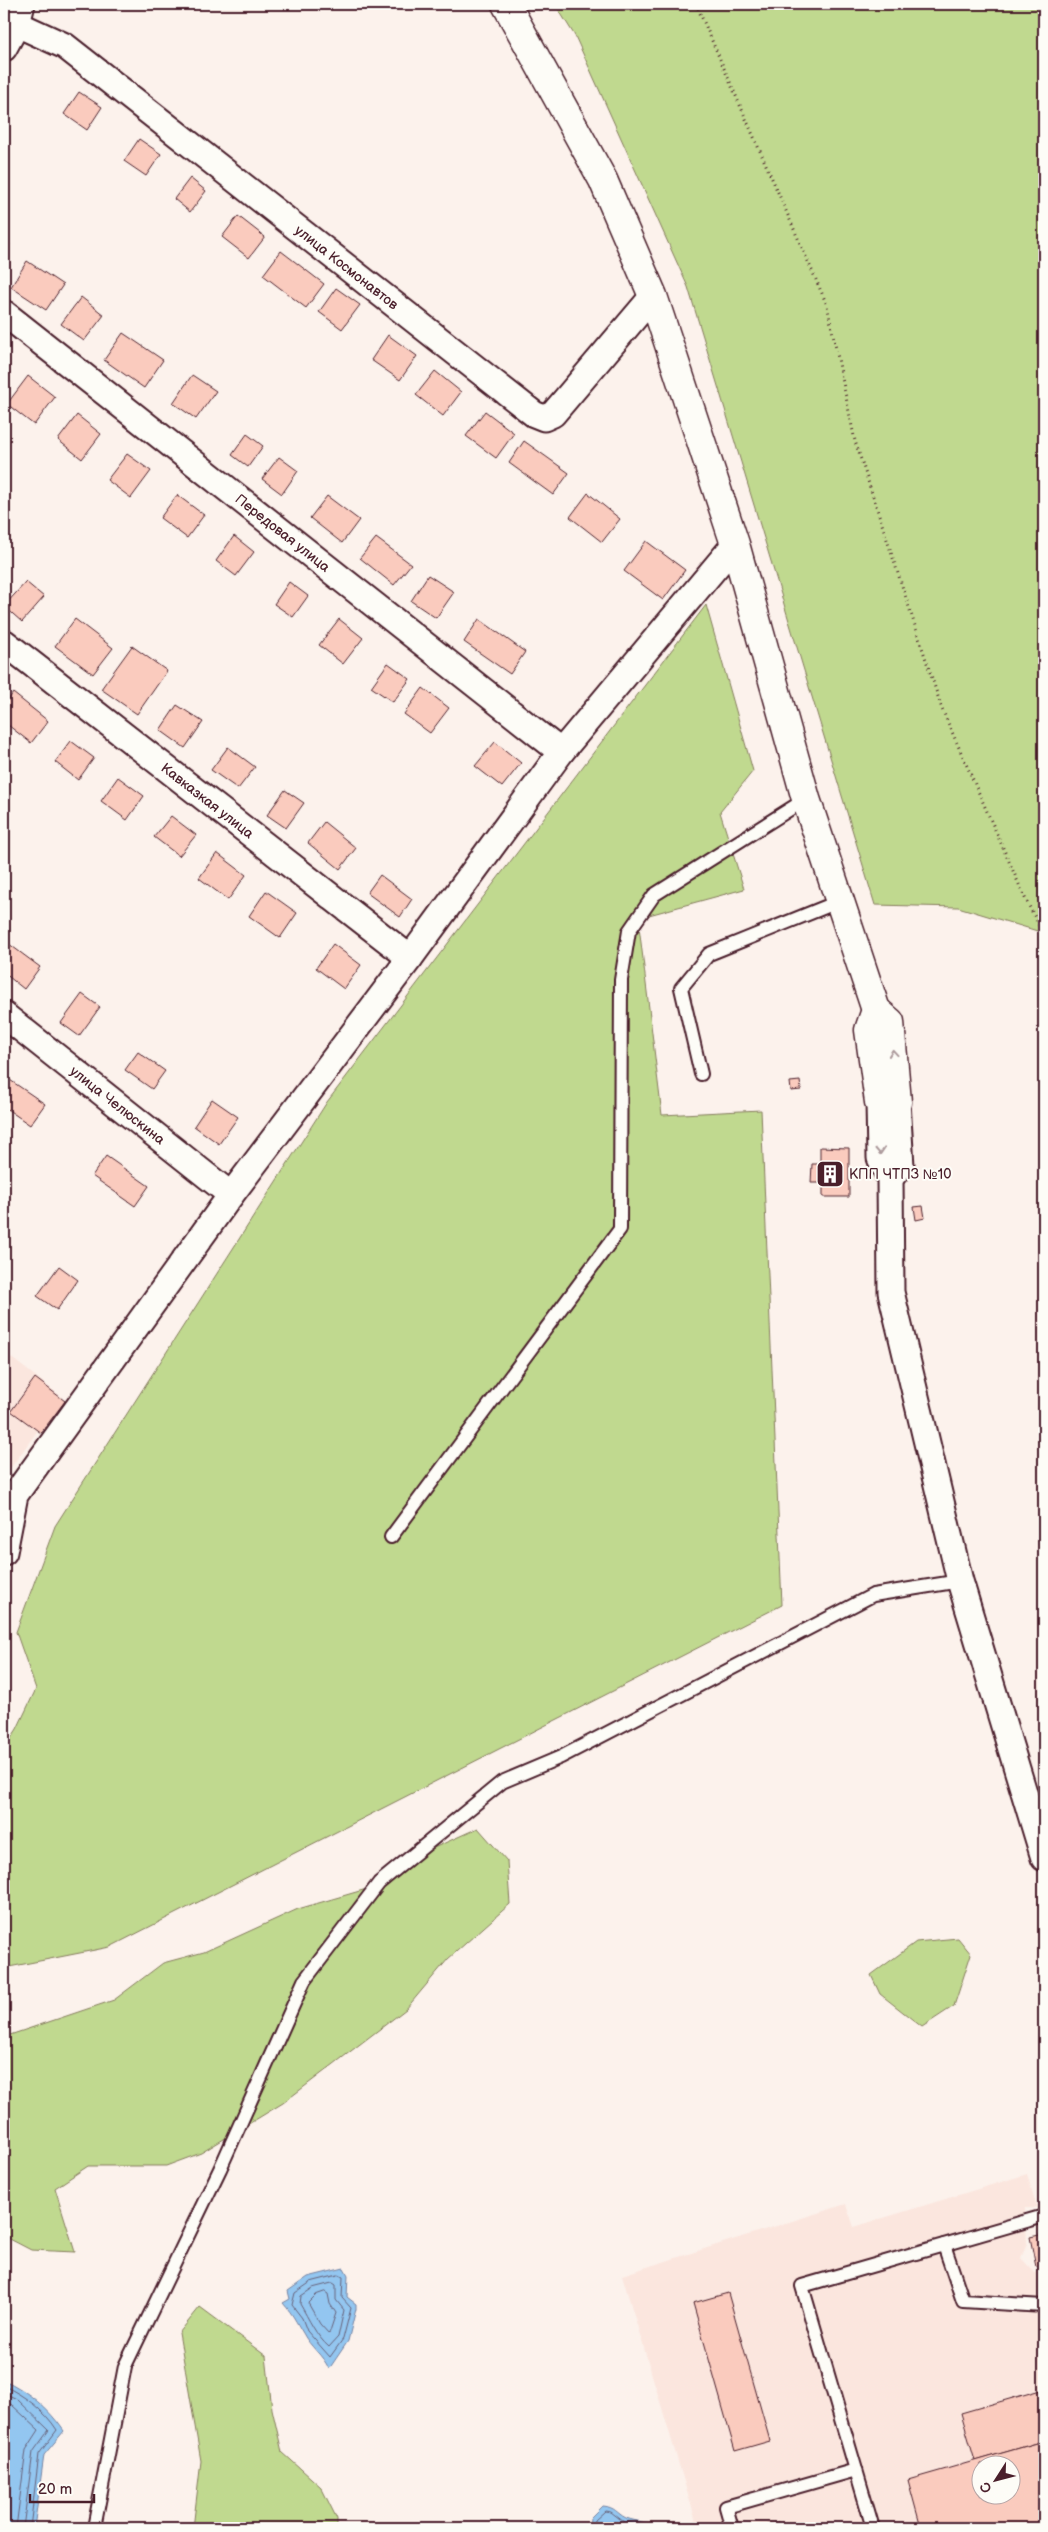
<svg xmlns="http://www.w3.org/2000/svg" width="1048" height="2532" viewBox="0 0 1048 2532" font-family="'Balsamiq Sans',sans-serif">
	<rect width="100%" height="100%" fill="#fcf2ec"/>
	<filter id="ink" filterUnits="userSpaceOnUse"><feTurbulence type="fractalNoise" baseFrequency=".02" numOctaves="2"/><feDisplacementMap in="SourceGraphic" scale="10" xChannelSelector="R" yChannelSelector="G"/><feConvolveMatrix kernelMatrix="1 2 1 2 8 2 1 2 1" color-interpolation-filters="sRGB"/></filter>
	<g filter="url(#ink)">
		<!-- built -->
		<g fill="#fbe6de" fill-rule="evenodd">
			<polygon points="4,1352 62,1397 4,1477"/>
			<path d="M1027,2174L1037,2208H1025L1027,2244L1021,2258L1035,2273L1044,2270V2528H698L622,2275L846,2204L854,2227ZM980,2464H1010V2494H980Z"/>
		</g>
		<!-- green -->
		<g fill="#c0d98f" stroke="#857c5d">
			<polygon points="555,4 1044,4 1044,933 958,907 875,905 688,287 575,36"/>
			<polygon points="706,605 753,771 720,812 744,889 638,918 662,1115 761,1110 782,1605 110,1947 4,1968 4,1749 17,1729 36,1689 16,1632 55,1526 327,1102"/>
			<polygon points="478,1828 507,1861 510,1904 448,1959 406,2009 283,2103 201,2153 166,2166 88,2166 55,2188 75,2252 31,2250 4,2236 4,2037 114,2000 163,1963 204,1952 298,1909 370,1888 418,1855"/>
			<polygon points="958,1938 971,1954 954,2006 922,2027 880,1994 871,1975 916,1942"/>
			<polygon points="200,2307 266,2356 272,2409 282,2452 321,2487 337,2519 337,2528 193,2528 201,2461 179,2333"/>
		</g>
		<!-- water -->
		<g fill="#93c6f0" stroke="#7683a1">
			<path d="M344,2268L348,2275L347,2297L356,2304V2309L348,2341L329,2369C323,2355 310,2347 303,2333C295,2320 294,2316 283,2303L290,2299L288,2291L308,2277Z"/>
			<path d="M4,2380C28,2391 49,2409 64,2431L44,2455L34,2528H4Z"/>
			<path d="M602,2506C616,2507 616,2513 626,2518C637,2522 646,2521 656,2528H589L590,2518Z"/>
		</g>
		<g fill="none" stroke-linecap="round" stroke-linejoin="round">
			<!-- shore -->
			<g stroke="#67627a" stroke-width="1">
				<polygon points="339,2275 343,2277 342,2298 351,2308 343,2339 330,2357 307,2331 302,2318 292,2305 295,2293 311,2282"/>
				<path d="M333,2283L336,2285V2300L344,2310L338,2337L329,2347C316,2336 309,2319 300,2304L301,2296L313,2288Z"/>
				<polygon points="325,2292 328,2294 330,2304 336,2313 329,2334 320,2324 308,2303 316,2295"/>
				<path d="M4,2386C24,2395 45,2411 57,2430L39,2454L30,2528"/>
				<polyline points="4,2393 17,2399 49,2430 33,2452 23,2528"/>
				<polyline points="4,2401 12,2405 39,2430 26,2450 16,2528"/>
				<polyline points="594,2528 595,2520 605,2511 611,2512 624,2522 648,2528"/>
			</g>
		</g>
		<!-- building -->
		<g fill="#facbbe" stroke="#4a1f2b" fill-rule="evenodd">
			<polygon points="79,92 102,107 87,130 64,114"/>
			<polygon points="139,139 161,154 146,176 124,161"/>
			<polygon points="190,178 206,191 190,212 174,199"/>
			<polygon points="238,216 265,237 249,258 222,237"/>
			<polygon points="4,239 10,244 4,253"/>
			<polygon points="281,251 324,284 306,308 263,275"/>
			<polygon points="27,261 63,285 46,310 11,287"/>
			<polygon points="336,288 360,305 342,329 319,312"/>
			<polygon points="81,297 104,315 84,341 61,324"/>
			<polygon points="123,333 163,360 144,388 104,360"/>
			<polygon points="388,335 417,356 400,380 371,360"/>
			<polygon points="435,371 461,392 443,416 416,395"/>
			<polygon points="192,375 216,391 196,419 173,403"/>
			<polygon points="28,376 55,397 34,425 7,404"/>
			<polygon points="485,411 514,433 496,458 466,436"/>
			<polygon points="77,415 101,434 82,459 58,440"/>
			<polygon points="247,434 263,446 248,467 232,455"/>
			<polygon points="524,441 569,473 553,495 509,463"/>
			<polygon points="127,454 151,471 131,498 107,480"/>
			<polygon points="279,457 298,471 282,494 262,479"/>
			<polygon points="588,493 620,519 602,542 570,517"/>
			<polygon points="177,495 204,515 187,538 160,518"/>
			<polygon points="327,496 359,520 342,543 310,518"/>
			<polygon points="234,536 254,552 236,576 216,561"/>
			<polygon points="376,538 411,564 394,585 360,558"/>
			<polygon points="646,541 685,570 663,600 624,571"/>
			<polygon points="428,575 454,592 436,618 411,601"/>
			<polygon points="26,582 44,597 22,622 4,606"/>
			<polygon points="289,582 308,596 293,617 274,604"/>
			<polygon points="75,619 113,648 93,674 55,646"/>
			<polygon points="339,619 363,638 343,664 319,645"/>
			<polygon points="479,619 525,652 510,674 464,642"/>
			<polygon points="132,646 167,671 137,714 101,689"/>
			<polygon points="388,663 410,679 393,702 371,687"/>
			<polygon points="423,688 449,708 430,733 404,714"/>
			<polygon points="13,693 48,721 31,743 4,722 4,706"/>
			<polygon points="177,705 203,722 185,748 160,730"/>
			<polygon points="71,741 94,758 78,780 55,762"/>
			<polygon points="495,742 521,763 502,787 475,766"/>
			<polygon points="228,747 255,767 238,789 211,770"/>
			<polygon points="118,777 144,796 127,820 101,801"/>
			<polygon points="285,790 304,803 286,828 267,815"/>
			<polygon points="171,816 196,835 179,856 154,837"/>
			<polygon points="324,822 356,848 340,869 308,843"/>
			<polygon points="217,853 246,875 228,900 199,878"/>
			<polygon points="380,875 412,899 400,917 367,893"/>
			<polygon points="266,891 297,913 280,938 249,916"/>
			<polygon points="5,941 40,967 24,989 4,973"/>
			<polygon points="333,944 361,965 344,989 316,968"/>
			<polygon points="82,994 100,1007 79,1036 61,1023"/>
			<polygon points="138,1052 165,1071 152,1089 125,1070"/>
			<polygon points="4,1076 45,1104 30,1125 4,1107"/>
			<polygon points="800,1081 801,1090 791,1091 790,1082"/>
			<polygon points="212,1099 238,1117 219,1144 194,1126"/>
			<polygon points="820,1147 849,1148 849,1197 823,1197 823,1183 811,1183 812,1164 820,1164"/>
			<polygon points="106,1156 149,1186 135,1206 92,1176"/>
			<polygon points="923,1206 925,1218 916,1220 914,1207"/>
			<polygon points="59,1266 78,1280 57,1310 37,1296"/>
			<polygon points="35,1378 65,1401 41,1433 11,1411"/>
			<polygon points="1044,2234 1044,2266 1036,2267 1030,2237"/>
			<polygon points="728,2293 770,2441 735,2451 693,2303"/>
			<polygon points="1044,2389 1044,2441 975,2461 961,2413"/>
			<path d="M1044,2441V2528H921L908,2480ZM980,2464H1010V2494H980Z"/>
			<polygon points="778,2522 780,2528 757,2528"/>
		</g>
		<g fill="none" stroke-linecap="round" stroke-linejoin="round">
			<defs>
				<g id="lane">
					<polyline points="701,1074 681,988 709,954 840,901"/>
					<polyline points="391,1537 620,1229 621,980 629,931 654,895 806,799"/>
					<polyline points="944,2245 963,2301 1044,2306"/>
					<polyline points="94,2528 125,2366 220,2169 304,1981 379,1883 502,1782 561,1757 873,1595 960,1581"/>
					<polyline points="732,2528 726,2507 856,2470"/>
					<polyline points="873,2528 802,2286 1044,2216"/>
				</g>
				<g id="street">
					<path id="s1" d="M17,24L65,46L534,414L544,418L553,414L653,296"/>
					<polyline points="4,48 17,24 22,4"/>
					<path id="s2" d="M4,313L561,752"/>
					<path id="s3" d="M4,642L410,958"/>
					<path id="s4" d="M4,1015L231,1195"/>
					<polyline points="879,1102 880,1158 890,1178 901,1166 897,1102"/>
					<polyline points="890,1178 891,1292 960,1581 1044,1858"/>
					<polyline points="4,1552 15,1495 231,1195 410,958 561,752 735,544"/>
				</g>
				<g id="secondary">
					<polyline points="506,4 603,180 653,296 735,544 806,799 876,1010"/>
					<polyline points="879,1102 869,1030 876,1010 890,1022 897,1102"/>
				</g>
			</defs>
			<!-- lane casing -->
			<use href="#lane" stroke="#4a1f2b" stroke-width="16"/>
			<!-- street casing -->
			<use href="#street" stroke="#4a1f2b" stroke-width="29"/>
			<!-- secondary casing -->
			<use href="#secondary" stroke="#4a1f2b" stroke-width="31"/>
			<!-- path -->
			<polyline stroke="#4a1f2b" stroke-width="3" stroke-dasharray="1 4" stroke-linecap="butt" points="696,4 827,305 855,441 942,709 1025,898 1044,935"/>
			<!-- lane -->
			<use href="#lane" stroke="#fdfcf7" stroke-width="12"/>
			<!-- street -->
			<use href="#street" stroke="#fdfcf7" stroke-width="25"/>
			<!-- secondary -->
			<use href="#secondary" stroke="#fdfcf7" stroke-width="28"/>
		</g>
		<!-- one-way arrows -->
		<defs><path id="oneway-chevron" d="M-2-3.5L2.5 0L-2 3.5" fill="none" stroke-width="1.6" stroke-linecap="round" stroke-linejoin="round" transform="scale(1.25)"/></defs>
		<g stroke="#ac999b">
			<use href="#oneway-chevron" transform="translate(893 1053) rotate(-95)"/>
			<use href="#oneway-chevron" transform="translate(880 1151) rotate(87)"/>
		</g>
	</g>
	<!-- icons -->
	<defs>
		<symbol id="building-square" viewBox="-11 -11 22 22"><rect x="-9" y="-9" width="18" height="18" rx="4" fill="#4a1f2b" stroke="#fdfcf7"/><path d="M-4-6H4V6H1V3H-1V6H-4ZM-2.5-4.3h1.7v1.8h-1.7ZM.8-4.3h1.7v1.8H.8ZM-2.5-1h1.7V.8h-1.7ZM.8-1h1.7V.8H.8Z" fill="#fff"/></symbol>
	</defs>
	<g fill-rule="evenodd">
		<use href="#building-square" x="814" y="1158" width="32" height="32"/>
	</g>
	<g text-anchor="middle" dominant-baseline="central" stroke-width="4" stroke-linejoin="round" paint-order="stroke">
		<!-- street labels -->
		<g font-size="14" fill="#4a1f2b" stroke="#fdfcf7">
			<text stroke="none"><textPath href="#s1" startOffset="411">улица Космонавтов</textPath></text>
			<text stroke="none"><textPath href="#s2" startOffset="355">Передовая улица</textPath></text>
			<text stroke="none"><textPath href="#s3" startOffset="258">Кавказкая улица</textPath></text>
			<text stroke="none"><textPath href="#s4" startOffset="145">улица Челюскина</textPath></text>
		</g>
		<!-- poi labels -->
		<g font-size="14" fill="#4a1f2b" stroke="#fdfcf7" text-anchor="start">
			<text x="849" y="1174">КПП ЧТПЗ №10</text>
		</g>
	</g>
	<!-- margin -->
	<rect width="1048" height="2532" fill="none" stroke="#fdfcf7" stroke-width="20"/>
	<rect x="10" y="10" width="1028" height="2512" fill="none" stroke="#4a1f2b" stroke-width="2" filter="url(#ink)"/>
	<!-- north arrow -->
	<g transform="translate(996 2480) rotate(234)"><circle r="24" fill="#fdfcf7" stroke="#b5a4a5"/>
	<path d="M0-4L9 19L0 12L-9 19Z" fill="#4a1f2b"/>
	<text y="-8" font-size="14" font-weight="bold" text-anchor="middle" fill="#4a1f2b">С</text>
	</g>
	<!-- scale -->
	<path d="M30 2494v8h64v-8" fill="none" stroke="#4a1f2b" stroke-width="2.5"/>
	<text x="38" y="2494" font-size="15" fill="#4a1f2b" stroke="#fdfcf7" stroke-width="4" paint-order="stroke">20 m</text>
</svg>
